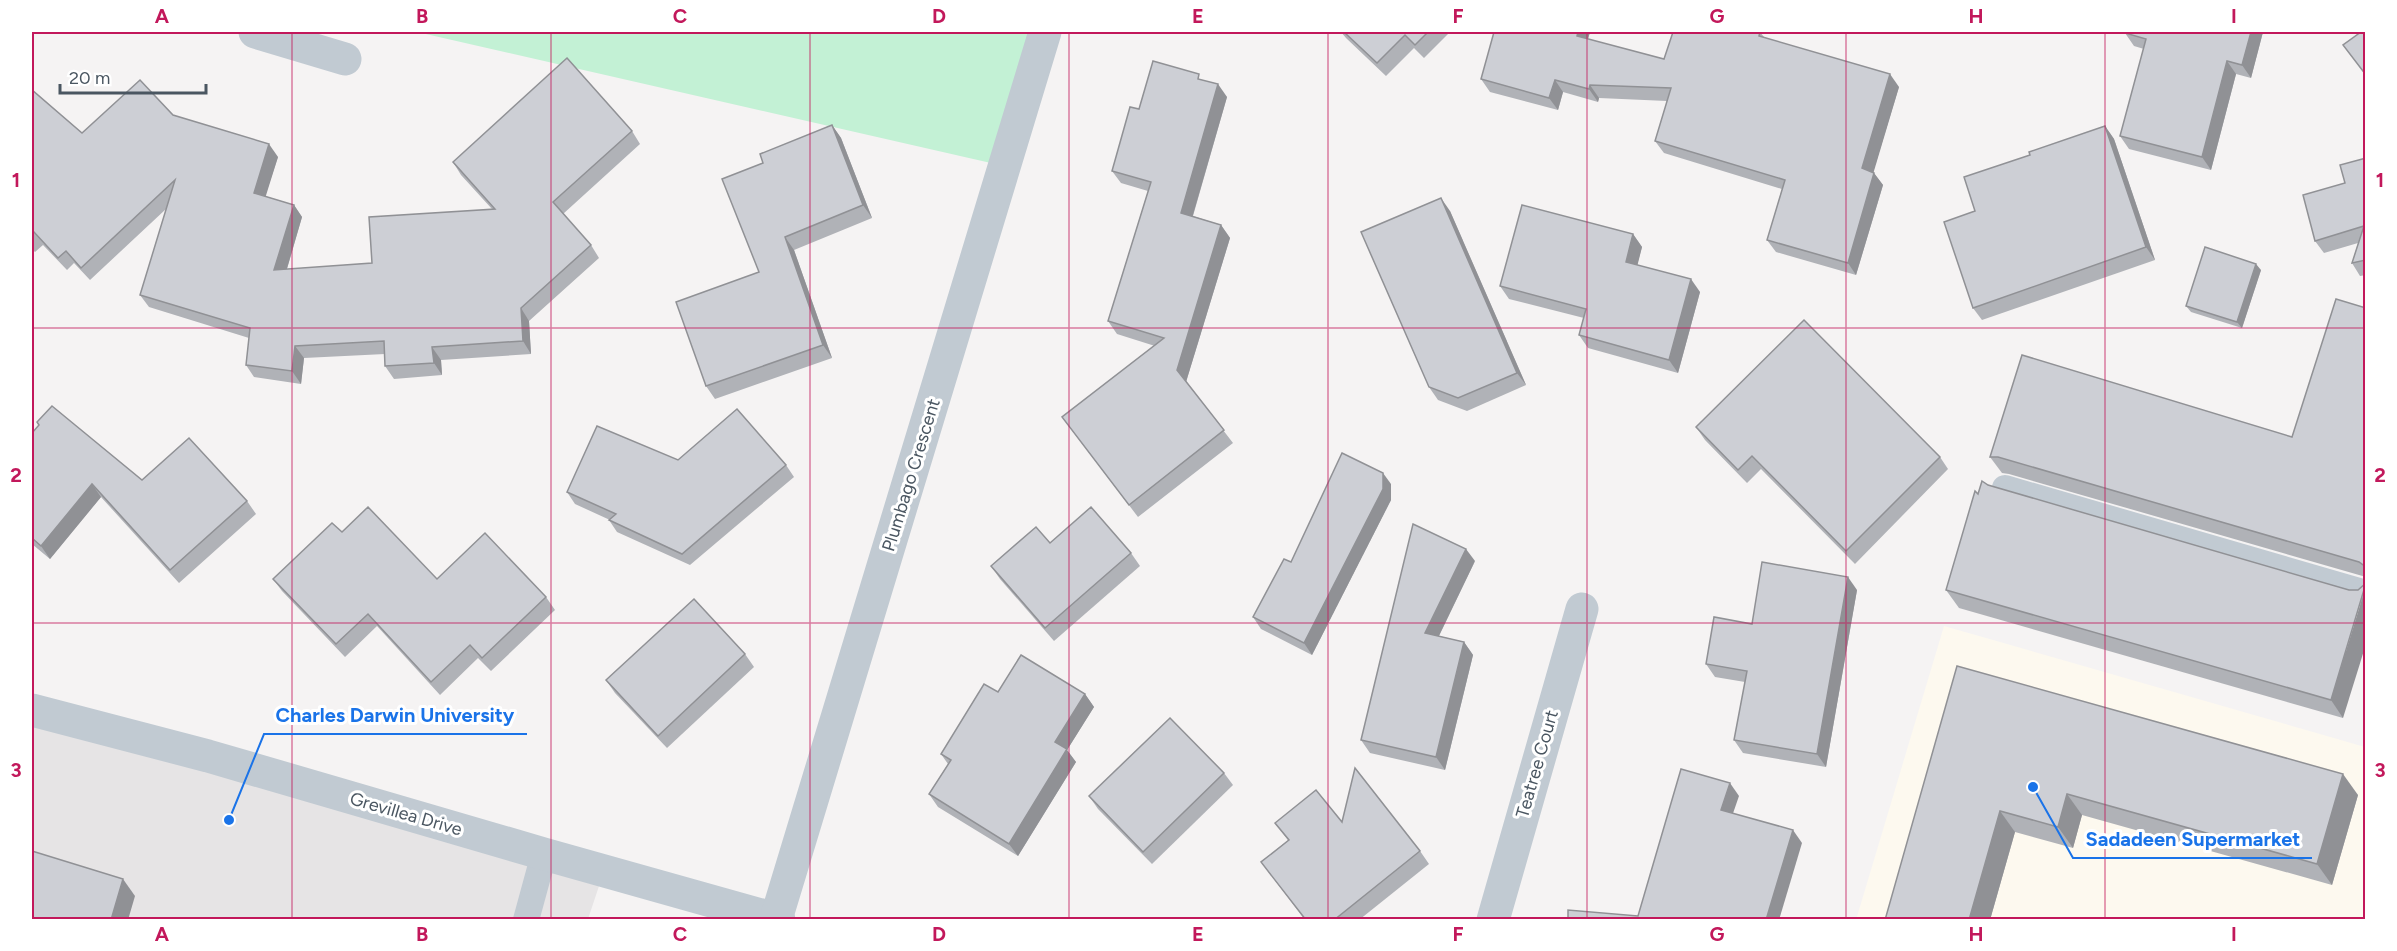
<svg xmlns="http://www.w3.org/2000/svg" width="2397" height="951" viewBox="0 0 2397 951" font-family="Figtree,sans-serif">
	<rect width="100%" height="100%" fill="#f5f3f3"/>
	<!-- commercial -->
	<polygon fill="#fdf9ef" points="1944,626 2365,747 2365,919 1856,920"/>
	<!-- education -->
	<polygon fill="#e6e4e5" points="32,710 604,871 588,919 32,919"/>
	<!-- green -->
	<polygon fill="#c3f1d5" points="417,32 1045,32 1004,166"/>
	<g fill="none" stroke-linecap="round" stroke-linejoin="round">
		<!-- lane -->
		<g stroke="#c1cad2" stroke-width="26">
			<polyline points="2005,488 2366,593"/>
			<polyline points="526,920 544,854"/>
		</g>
		<!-- street -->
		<g stroke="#c1cad2" stroke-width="33">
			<polyline points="255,32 345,59"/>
			<polyline points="32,710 208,756 544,854 779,920"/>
			<polyline points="776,919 1045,32"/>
			<polyline points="1493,920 1582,609"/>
		</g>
	</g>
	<!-- wall -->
	<g fill="#b0b2b7">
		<polygon points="1341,32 1450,32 1424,58 1414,48 1386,76 1346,38"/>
		<polygon points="1590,32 1588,39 1664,59 1760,32 1764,37 1899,87 1873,172 1883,185 1856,275 1776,252 1767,240 1782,189 1664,153 1655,141 1667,101 1599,98 1598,102 1563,92 1558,110 1490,92 1481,79"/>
		<polygon points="2263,32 2251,78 2236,74 2211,170 2129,149 2120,136 2144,49 2134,46 2125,33"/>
		<polygon points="1203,80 1227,97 1193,216 1221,225 1230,238 1186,382 1233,443 1138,517 1062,417 1155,346 1117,334 1108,321 1148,191 1121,183 1112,171 1139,109"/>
		<polygon points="32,90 82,133 173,115 278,157 265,196 294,205 302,217 287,269 372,263 492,209 461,175 453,162 632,131 640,144 563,214 591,245 599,258 529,321 531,354 441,360 442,375 394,379 385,366 385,354 304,358 301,384 254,377 246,365 249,338 149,307 140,295 166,209 90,280 74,263 67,270 43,245 35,252 32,249"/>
		<polygon points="832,125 841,138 872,218 794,250 832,358 715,399 706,386 759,272 763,163"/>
		<polygon points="2105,126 2114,139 2155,260 1982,320 1973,308 1975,211 2030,155"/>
		<polygon points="2366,158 2366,275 2360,276 2352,263 2358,243 2324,253 2315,241 2345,183"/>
		<polygon points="1450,211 1526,385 1467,411 1438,400 1429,387"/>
		<polygon points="1633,234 1642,247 1637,265 1700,292 1678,373 1588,348 1579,335 1584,318 1509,299 1500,286"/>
		<polygon points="2261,270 2242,328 2191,312 2186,306"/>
		<polygon points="2366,308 2366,577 2009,474 2002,473 1990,457 2292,437"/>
		<polygon points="1696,427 1940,457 1948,469 1855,564 1761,469 1747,483 1705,440"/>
		<polygon points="32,433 142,480 247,501 256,514 179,583 101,497 50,559 32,544"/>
		<polygon points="678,460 786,465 794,477 690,565 617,532 609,520 610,520 575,504 567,492"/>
		<polygon points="1391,484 1391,500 1312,655 1261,629 1253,617 1291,562"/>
		<polygon points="1988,485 2349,590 2343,718 1959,608 1946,590 1978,494"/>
		<polygon points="342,532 437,579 546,597 555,610 491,671 478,658 440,695 377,626 345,657 282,591 273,579"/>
		<polygon points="1050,543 1131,553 1140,566 1054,641 1000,579 991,566"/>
		<polygon points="1475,561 1439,636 1464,642 1473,655 1445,770 1370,753 1361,740"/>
		<polygon points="1857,590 1826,767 1743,753 1734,740 1745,682 1715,677 1706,664 1752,624"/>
		<polygon points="745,654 754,667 667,748 615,693 606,680"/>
		<polygon points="1957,666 2358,795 2332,885 2082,815 2073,848 2015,832 1990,920 1885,920"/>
		<polygon points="998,692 1085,694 1094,707 1067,750 1076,762 1018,856 938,807 929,794 948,764 941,754"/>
		<polygon points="1224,773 1233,785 1152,864 1098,809 1089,796"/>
		<polygon points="1342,822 1420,851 1429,864 1359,920 1305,920 1261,862 1288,840 1275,823"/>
	</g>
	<!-- shaded-wall -->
	<g fill="#909195">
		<polygon points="1578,32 1590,32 1585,49 1577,36"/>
		<polygon points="2251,32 2263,32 2251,78 2242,65"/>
		<polygon points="2227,61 2236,74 2211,170 2202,157"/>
		<polygon points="1890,74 1899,87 1871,181 1862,168"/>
		<polygon points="1555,80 1563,92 1558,110 1549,98"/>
		<polygon points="1218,84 1227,97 1190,225 1181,213"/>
		<polygon points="1590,85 1599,98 1598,102 1589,89"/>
		<polygon points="832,125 841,138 872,218 863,205"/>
		<polygon points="2105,126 2114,139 2155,260 2146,247"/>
		<polygon points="269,144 278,157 263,205 254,193"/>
		<polygon points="1874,173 1883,185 1856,275 1848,263"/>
		<polygon points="1441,198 1450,211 1526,385 1517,373"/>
		<polygon points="294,205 302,217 283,282 274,270"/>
		<polygon points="1221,225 1230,238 1186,382 1177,370"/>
		<polygon points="1633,234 1642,247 1635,275 1626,262"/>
		<polygon points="785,237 794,250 832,358 823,345"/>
		<polygon points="2256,264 2261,270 2242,328 2237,322"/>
		<polygon points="1691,279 1700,292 1678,373 1669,360"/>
		<polygon points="521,308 529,321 531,354 523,341"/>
		<polygon points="295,346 304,358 301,384 292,371"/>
		<polygon points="432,347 441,360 442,375 434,363"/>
		<polygon points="1383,473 1391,484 1391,500 1312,655 1304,643"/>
		<polygon points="92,484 101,497 50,559 41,546"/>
		<polygon points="1466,549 1475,561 1434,646 1425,633"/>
		<polygon points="1848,577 1857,590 1826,767 1817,754"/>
		<polygon points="2366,586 2366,644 2343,718 2331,700"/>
		<polygon points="1464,642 1473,655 1445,770 1436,757"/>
		<polygon points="1085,694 1094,707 1067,750 1076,762 1018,856 1009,844 1055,742"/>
		<polygon points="2343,774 2358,795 2332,885 2317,864"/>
		<polygon points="1730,783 1739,796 1730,822 1721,810"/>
		<polygon points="2067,794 2082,815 2073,848 2058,827"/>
		<polygon points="2000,811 2015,832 1990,920 1969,920"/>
		<polygon points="1793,830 1802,843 1779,920 1766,920"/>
		<polygon points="123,879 135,896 128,920 111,920"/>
	</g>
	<!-- building -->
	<g fill="#cdcfd5" stroke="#909195" stroke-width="1.5">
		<polygon points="1344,32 1428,32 1415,45 1405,35 1377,63"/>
		<polygon points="1494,32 1578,32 1577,36 1664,59 1673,32 1760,32 1759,36 1890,74 1862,168 1874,173 1848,263 1767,240 1785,180 1655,141 1671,88 1590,85 1589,89 1555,80 1549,98 1481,79"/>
		<polygon points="2126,32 2251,32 2242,65 2227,61 2202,157 2120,136 2146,39 2125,33"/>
		<polygon points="2361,32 2366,32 2366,75 2343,45"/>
		<polygon points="567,58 632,131 553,202 591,245 521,308 523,341 432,347 434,363 385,366 384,341 295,346 292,371 246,365 250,328 140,295 175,180 81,268 66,251 58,258 34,232 32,234 32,90 82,133 140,80 173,115 269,144 254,193 294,205 274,270 372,263 369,217 495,209 453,162"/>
		<polygon points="1153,61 1199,74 1198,79 1218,84 1181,213 1221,225 1177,370 1224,430 1129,505 1062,417 1164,338 1108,321 1151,182 1112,171 1130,107 1139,109"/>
		<polygon points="832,125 863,205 785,237 823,345 706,386 676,302 759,272 722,179 763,163 760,154"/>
		<polygon points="2105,126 2146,247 1973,308 1944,222 1975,211 1964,177 2030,155 2029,152"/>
		<polygon points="2366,158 2366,260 2352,263 2364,226 2315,241 2303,195 2345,183 2340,165"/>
		<polygon points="1441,198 1517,373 1458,398 1429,387 1361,232"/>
		<polygon points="1522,205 1633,234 1626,262 1691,279 1669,360 1579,335 1586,309 1500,286"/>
		<polygon points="2205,247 2256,264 2237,322 2186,306"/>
		<polygon points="2336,299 2366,308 2366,567 2359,562 1998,457 1990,457 2022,355 2292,437"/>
		<polygon points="1804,320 1940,457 1846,551 1752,456 1738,470 1696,427"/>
		<polygon points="52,406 142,480 189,438 247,501 170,570 92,484 41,546 32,538 32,433 39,425 37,422"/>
		<polygon points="737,409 786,465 682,554 609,520 616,514 567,492 597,426 678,460"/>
		<polygon points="1342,453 1383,473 1383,489 1304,643 1253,617 1284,559 1291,562"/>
		<polygon points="1982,481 1988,485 2349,590 2358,590 2366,583 2331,700 1946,590 1975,491 1978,494"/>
		<polygon points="368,507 437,579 485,533 546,597 482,658 470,645 431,682 368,614 336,644 273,579 332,523 342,532"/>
		<polygon points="1091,507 1131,553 1045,628 991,566 1036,527 1050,543"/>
		<polygon points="1413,524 1466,549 1425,633 1464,642 1436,757 1361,740"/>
		<polygon points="1762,562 1848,577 1817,754 1734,740 1747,671 1706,664 1714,617 1752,624"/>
		<polygon points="694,599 745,654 658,736 606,680"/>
		<polygon points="1021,655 1085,694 1055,742 1067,749 1009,844 929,794 951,760 941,754 984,684 998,692"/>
		<polygon points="1957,666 2343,774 2317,864 2067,794 2058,827 2000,811 1969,920 1885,920"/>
		<polygon points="1170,718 1224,773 1143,852 1089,796"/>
		<polygon points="1355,768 1420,851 1334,920 1306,920 1261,862 1289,840 1275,823 1316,790 1342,822"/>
		<polygon points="1681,769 1730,783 1721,810 1793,830 1766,920 1568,920 1568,910 1638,916"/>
		<polygon points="32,851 123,879 111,920 32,920"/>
	</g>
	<!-- grid -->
	<path fill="none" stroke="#c2185b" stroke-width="1.5" stroke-opacity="0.55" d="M292,32V920M551,32V920M810,32V920M1069,32V920M1328,32V920M1587,32V920M1846,32V920M2105,32V920M32,328H2366M32,623H2366"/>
	<g text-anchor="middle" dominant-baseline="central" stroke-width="6" stroke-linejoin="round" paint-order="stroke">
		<!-- street labels -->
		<g font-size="18" fill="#4a5661" stroke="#fff">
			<text transform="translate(911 475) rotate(-73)">Plumbago Crescent</text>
			<text transform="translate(1537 764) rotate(-74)">Teatree Court</text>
			<text transform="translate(406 814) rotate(16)">Grevillea Drive</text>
		</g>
	</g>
	<!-- callouts -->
	<path fill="none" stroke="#1a73e8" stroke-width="2" d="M229 820L264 734H527M2033 787L2073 858H2312"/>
	<g fill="#1a73e8" stroke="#fff" stroke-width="2">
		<circle cx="229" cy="820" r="6"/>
		<circle cx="2033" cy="787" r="6"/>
	</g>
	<g font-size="20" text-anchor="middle" font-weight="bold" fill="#1a73e8" stroke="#fff" stroke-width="6" stroke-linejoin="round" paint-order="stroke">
		<text x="395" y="722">Charles Darwin University</text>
		<text x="2193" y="846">Sadadeen Supermarket</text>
	</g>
	<!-- border -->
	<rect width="2397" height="951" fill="none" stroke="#ffffff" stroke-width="66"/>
	<!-- scale -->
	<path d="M60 84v9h146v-9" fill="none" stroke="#4a5661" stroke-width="3"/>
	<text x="69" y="84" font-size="18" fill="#4a5661" stroke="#ffffff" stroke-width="4.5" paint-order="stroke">20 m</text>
	<rect x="33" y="33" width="2331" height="885" fill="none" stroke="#c2185b" stroke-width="2"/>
	<g font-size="20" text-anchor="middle" font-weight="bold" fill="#c2185b">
		<text x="162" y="23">A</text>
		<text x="422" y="23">B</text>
		<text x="680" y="23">C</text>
		<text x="939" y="23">D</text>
		<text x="1198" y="23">E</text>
		<text x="1458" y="23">F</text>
		<text x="1717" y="23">G</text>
		<text x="1976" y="23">H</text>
		<text x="2234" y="23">I</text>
		<text x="16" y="187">1</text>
		<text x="2380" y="187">1</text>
		<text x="16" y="482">2</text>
		<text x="2380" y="482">2</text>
		<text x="16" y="777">3</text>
		<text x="2380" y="777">3</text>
		<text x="162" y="941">A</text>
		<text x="422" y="941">B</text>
		<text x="680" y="941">C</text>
		<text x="939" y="941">D</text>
		<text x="1198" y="941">E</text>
		<text x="1458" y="941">F</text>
		<text x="1717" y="941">G</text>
		<text x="1976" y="941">H</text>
		<text x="2234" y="941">I</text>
	</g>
</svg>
